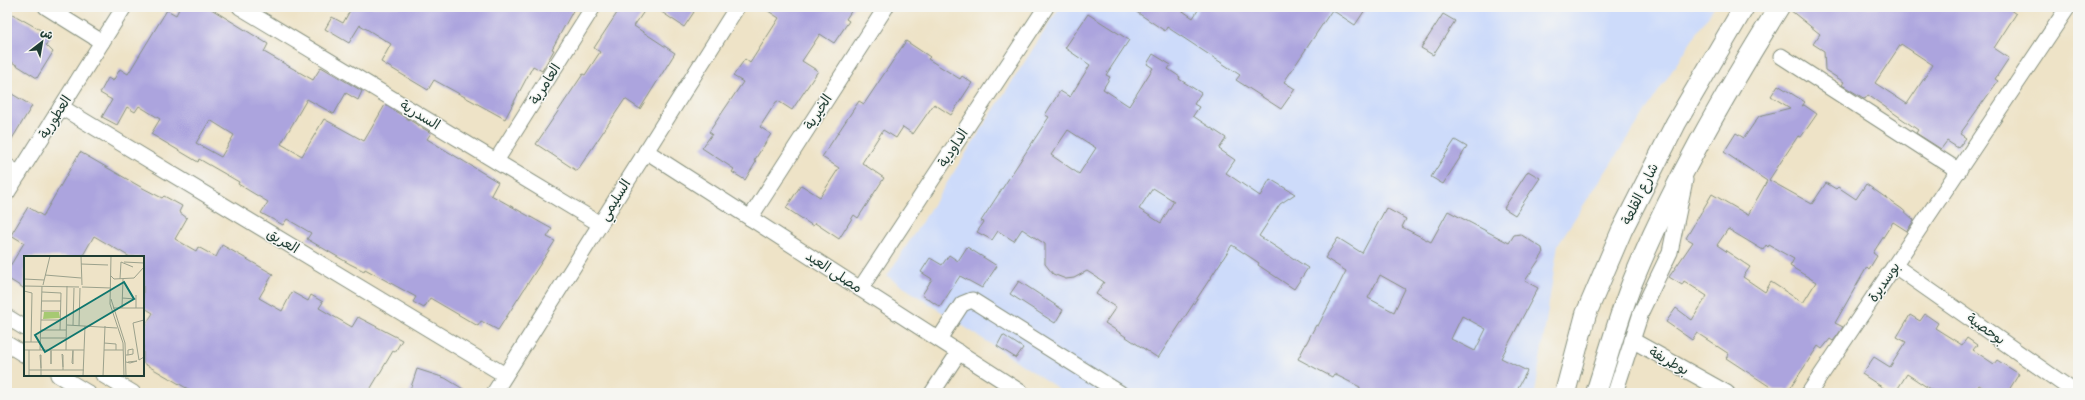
<svg xmlns="http://www.w3.org/2000/svg" width="2085" height="400" viewBox="0 0 2085 400" font-family="Itim,'Playpen Sans Arabic',sans-serif">
	<rect width="100%" height="100%" fill="#f6f6f2"/>
	<filter id="ink" filterUnits="userSpaceOnUse"><feTurbulence type="fractalNoise" baseFrequency=".025" numOctaves="2"/><feDisplacementMap in="SourceGraphic" scale="8" xChannelSelector="R" yChannelSelector="G"/><feConvolveMatrix kernelMatrix="1 2 1 2 8 2 1 2 1" color-interpolation-filters="sRGB"/></filter>
	<filter id="wash" filterUnits="userSpaceOnUse"><feTurbulence type="fractalNoise" baseFrequency=".012" numOctaves="4" result="noise"/><feDisplacementMap in="SourceGraphic" scale="16" xChannelSelector="R" yChannelSelector="G"/><feGaussianBlur stdDeviation="0.9" result="paint"/><feColorMatrix in="noise" values="0 0 0 0 0 0 0 0 0 0 0 0 0 0 0 0 0 1.4 0 .05"/><feComposite in="paint" operator="in"/></filter>
	<g filter="url(#wash)">
		<rect width="100%" height="100%" fill="#eee3c7"/>
		<!-- built -->
		<polygon fill="#cddbfa" points="1060,7 1714,7 1558,244 1535,393 1065,393 887,276"/>
		<g id="blocks">
			<!-- building -->
			<g fill="#aca4de" fill-rule="evenodd">
				<path d="M180,7H208L268,44L264,52L313,80L321,67L362,91L358,100L346,93L334,114L307,99L281,144L302,156L324,119L364,141L385,105L431,133L427,139L498,182L491,195L552,229L547,237L555,241L498,330L481,321L478,326L430,298L424,308L413,302L416,297L365,269L364,271L350,264L307,239L311,233L287,219L283,225L261,213L268,202L238,184L239,182L199,159L198,162L151,134L160,119L139,106L135,112L127,107L117,125L102,117L112,100L100,93L108,78L113,81L120,69L128,74L167,10L176,15ZM210,120L234,135L221,157L196,143Z"/>
				<polygon points="352,7 575,7 552,49 554,50 542,71 533,66 505,119 434,80 428,90 381,62 391,44 360,25 349,43 325,29 332,17 343,23"/>
				<polygon points="621,7 628,12 632,7 647,7 634,26 675,53 640,109 625,99 577,171 536,144 583,74 585,75 600,52 594,48"/>
				<polygon points="654,7 688,7 694,12 684,27"/>
				<polygon points="762,7 854,7 846,19 849,21 834,43 820,34 802,61 818,71 792,110 778,101 776,102 760,127 771,134 754,161 756,162 745,180 732,172 734,169 702,148 712,134 709,132 743,82 733,76 745,59 750,63 779,18"/>
				<polygon points="1129,7 1177,7 1193,18 1200,7 1367,7 1355,25 1332,10 1284,82 1295,89 1281,109 1236,80 1240,75 1167,27 1165,31"/>
				<path d="M1790,7H2006L2016,14L1994,48L2009,58L1995,79L1998,81L1960,134L1966,138L1958,148L1947,141L1941,149L1916,133L1918,130L1868,95L1865,99L1842,85L1844,82L1825,70L1824,51L1813,44L1820,34L1790,10ZM1901,44L1933,65L1907,104L1875,83Z"/>
				<polygon points="7,11 51,36 46,45 53,52 37,78 7,59"/>
				<path d="M1088,14L1129,40L1106,75L1110,77L1103,89L1129,106L1153,68L1147,64L1153,54L1171,65L1168,69L1180,77L1179,79L1201,93L1194,104L1199,107L1193,116L1226,138L1219,149L1235,160L1226,173L1260,196L1270,179L1295,194L1280,204L1259,236L1308,268L1294,289L1258,265L1259,263L1232,245L1158,358L1105,323L1116,307L1096,294L1104,282L1087,271L1074,278L1066,279L1053,274L1045,264V244L1022,229L1014,241L998,231L992,240L977,232L984,222L981,221L1049,117L1045,115L1060,91L1070,97L1090,65L1065,48ZM1068,130L1096,148L1079,174L1051,155ZM1153,188L1174,201L1161,223L1139,209Z"/>
				<polygon points="1443,14 1455,21 1433,55 1421,48"/>
				<polygon points="906,41 930,57 928,59 960,79 962,76 972,83 951,115 934,104 913,134 903,127 896,138 883,130 862,163 884,178 858,218 854,215 839,239 815,223 813,226 786,208 801,185 820,197 839,168 822,157 859,101 864,104"/>
				<path d="M1778,85L1805,102L1802,106L1804,105L1817,114L1801,137L1798,136L1769,180L1812,204L1826,183L1836,189L1838,187L1856,199L1866,184L1902,209L1914,220L1907,231L1893,222L1873,253L1877,256L1869,269L1867,267L1835,323L1843,327L1837,336L1833,341L1830,339L1822,349L1818,346L1789,390H1775L1726,358L1729,354L1697,333L1692,340L1666,322L1676,308L1692,320L1707,296L1684,281L1682,285L1669,277L1693,242L1686,238L1712,194L1748,215L1767,181L1724,152L1736,133L1744,138L1759,116L1790,108L1771,96ZM1728,229L1763,250L1766,245L1768,247L1769,245L1794,259L1790,266L1816,282L1803,303L1771,282L1765,292L1743,277L1750,267L1717,245Z"/>
				<polygon points="7,91 32,106 7,147"/>
				<polygon points="1455,140 1467,147 1443,184 1431,177"/>
				<polygon points="80,152 139,186 162,198 164,196 182,206 179,212 187,218 175,239 196,251 198,247 216,257 222,245 273,274 259,298 282,311 292,292 308,301 311,295 323,302 319,308 352,327 358,317 402,340 395,352 393,351 368,393 195,393 143,363 143,329 153,313 143,307 143,257 130,257 94,236 82,257 25,257 25,289 7,278 7,271 24,243 11,235 28,207 43,216"/>
				<polygon points="1528,171 1540,178 1515,215 1504,208"/>
				<path d="M1386,208L1406,219L1402,227L1431,242L1448,211L1509,243L1514,235L1520,234L1542,248L1543,254L1525,281L1538,288L1501,358L1527,371L1515,393H1359L1360,387L1334,374L1332,377L1298,359L1316,325L1318,326L1346,271L1325,258L1338,238L1362,253ZM1380,275L1405,289L1394,312L1368,298ZM1462,316L1486,329L1475,351L1451,339Z"/>
				<polygon points="967,247 997,266 982,288 960,276 940,307 922,295 932,279 921,272 930,258 942,265 949,255 958,261"/>
				<polygon points="1019,281 1063,310 1055,323 1010,294"/>
				<polygon points="1925,314 1938,323 1935,328 1962,345 1967,338 1977,345 1973,350 1994,364 1997,360 2019,374 2007,393 1992,393 1979,385 1973,393 1936,393 1907,374 1895,393 1891,393 1862,374 1874,357 1890,367 1906,342 1897,337 1910,315 1920,321"/>
				<polygon points="1003,335 1023,348 1016,358 997,346"/>
				<polygon points="417,369 445,378 470,393 409,393"/>
			</g>
		</g>
	</g>
	<g filter="url(#ink)">
		<use href="#blocks" fill-opacity="0" stroke="#86907e" stroke-width="1"/>
		<g fill="none" stroke-linecap="round" stroke-linejoin="round">
			<defs>
				<g id="minor">
					<polyline points="46,7 102,42"/>
					<polyline points="240,7 600,224"/>
					<polyline points="1781,56 1959,171"/>
					<polyline points="61,107 505,375"/>
					<polyline points="646,151 1022,393"/>
					<polyline points="496,161 593,7"/>
					<polyline points="7,166 19,174"/>
					<polyline points="7,193 124,7"/>
					<polyline points="750,218 886,7"/>
					<polyline points="1895,266 2076,393"/>
					<polyline points="860,289 1046,7"/>
					<polyline points="7,317 25,328"/>
					<polyline points="939,339 962,304 972,300 1120,393"/>
					<polyline points="1632,340 1727,393"/>
					<polyline points="7,344 25,355"/>
					<polyline points="58,375 88,393"/>
					<polyline points="103,375 133,393"/>
					<polyline points="494,393 737,7"/>
					<polyline points="932,393 959,352"/>
					<polyline points="1615,393 1642,310 1670,252 1685,180"/>
					<polyline points="1809,393 2068,7"/>
				</g>
				<g id="major">
					<polyline points="1565,393 1586,314 1622,230 1676,123 1744,7"/>
					<path d="M1596,393C1608,356 1618,319 1632,283C1671,187 1724,95 1779,7"/>
				</g>
			</defs>
			<!-- minor casing -->
			<use href="#minor" stroke="#86907e" stroke-width="17"/>
			<!-- major casing -->
			<use href="#major" stroke="#86907e" stroke-width="22"/>
			<!-- minor -->
			<use href="#minor" stroke="#fff" stroke-width="15"/>
			<!-- major -->
			<use href="#major" stroke="#fff" stroke-width="20"/>
		</g>
	</g>
	<g text-anchor="middle" dominant-baseline="central" stroke-width="3" stroke-linejoin="round" paint-order="stroke">
		<!-- street labels -->
		<g font-size="14" fill="#1f3d34" stroke="#f6f6f2">
			<text transform="translate(545 84) rotate(-58)">العامرية</text>
			<text transform="translate(818 112) rotate(-57)">الخيرية</text>
			<text transform="translate(420 115) rotate(31)">السدرية</text>
			<text transform="translate(55 117) rotate(-58)">العطورية</text>
			<text transform="translate(953 148) rotate(-57)">الداودية</text>
			<text transform="translate(1640 194) rotate(-64)">شارع القلعة</text>
			<text transform="translate(615 200) rotate(-58)">السليمي</text>
			<text transform="translate(283 241) rotate(31)">العريق</text>
			<text transform="translate(834 272) rotate(33)">مصلى العيد</text>
			<text transform="translate(1884 282) rotate(-56)">بوسديرة</text>
			<text transform="translate(1986 329) rotate(35)">بوحصية</text>
			<text transform="translate(1669 361) rotate(29)">بوطريفة</text>
		</g>
	</g>
	<!-- overview -->
	<g transform="translate(24 256)">
		<rect width="120" height="120" fill="#eee3c7"/>
		<path d="M20,56H35L36,62L19,63Z" fill="#a6c972"/>
		<path fill="none" stroke="#9ba18c" stroke-width="1" d="M57,0L58,29M87,0L86,48L99,87L100,120M100,6L120,7M57,8L84,9M21,19L57,22M87,20L90,23L110,22L120,11M0,23L20,24M96,23L97,6L109,11M19,29L26,0M0,30L55,31M58,31L87,32M0,35L8,37L7,86M18,36L37,37L36,74M98,42L112,43M87,43L101,87L102,120M18,45H37M89,52H120M98,52L99,23M112,52V39M17,55H37M17,64H37M120,64L109,67L115,104L120,101M43,69L93,72M49,69L50,32M55,70L56,32M17,74H42M17,82H42M0,86H17M80,87L92,88V94M0,94H60M16,94L18,30M42,94L43,30M49,94L48,107L49,108V95M80,94H99M27,95V108V94M102,99H104L109,98V93L104,94V99M102,106L106,107L113,105L104,106M5,114H60M39,114V99L38,98L39,111M5,120V94M17,120V99H16L17,112M59,120L61,70M79,120L81,70"/>
		<path fill="#0f766e" fill-opacity="0.15" stroke="#0f766e" stroke-width="2" d="M100,26L110,43L21,96L11,79Z"/>
		<rect width="120" height="120" fill="none" stroke="#1f3d34" stroke-width="2"/>
	</g>
	<!-- margin -->
	<rect width="2085" height="400" fill="none" stroke="#f6f6f2" stroke-width="24"/>
	<!-- north arrow -->
	<g transform="translate(42 42) rotate(31)" stroke="#f6f6f2" stroke-width="3" paint-order="stroke">
	<path d="M0-3L7 15L0 10L-7 15Z" fill="#1f3d34"/>
	<text y="-6" font-size="11" font-weight="bold" text-anchor="middle" fill="#1f3d34">ش</text>
	</g>
</svg>
